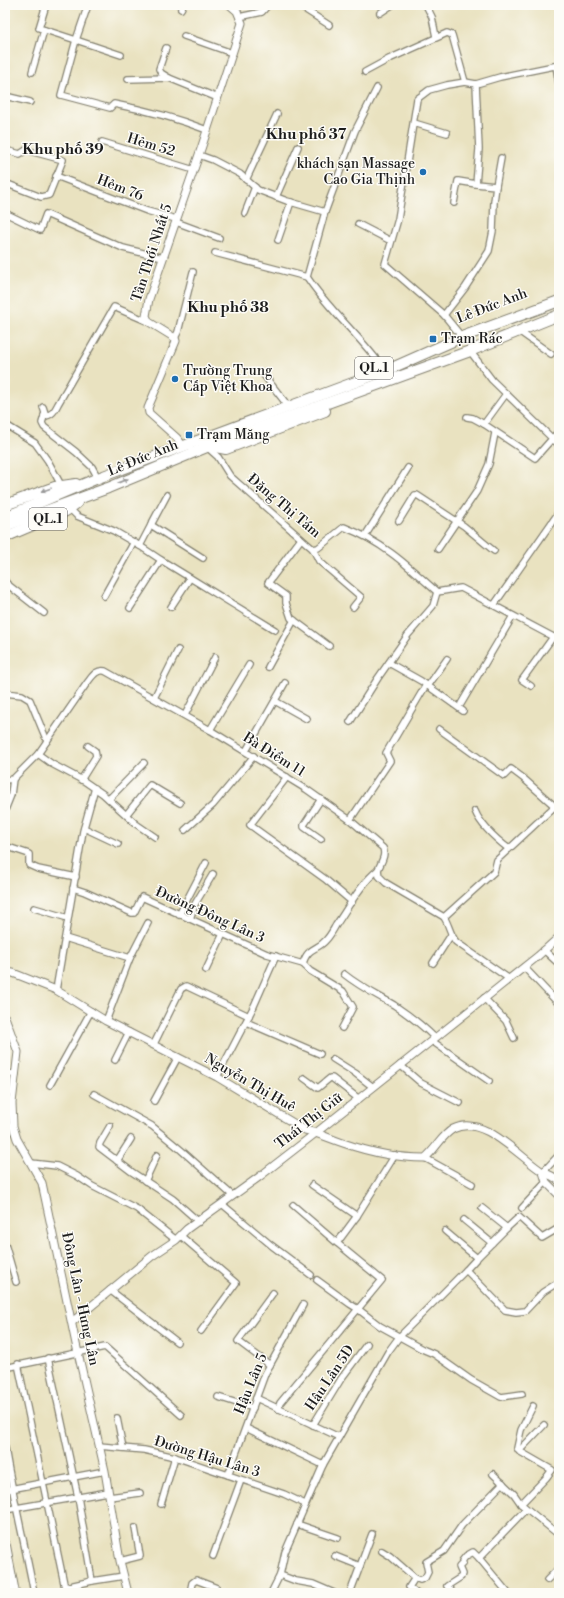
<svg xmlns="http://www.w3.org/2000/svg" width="564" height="1598" viewBox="0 0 564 1598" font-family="'Libre Bodoni',serif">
	<rect width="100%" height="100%" fill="#fdfcf7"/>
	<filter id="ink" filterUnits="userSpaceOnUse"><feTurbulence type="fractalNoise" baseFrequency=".025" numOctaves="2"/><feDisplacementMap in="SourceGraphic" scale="8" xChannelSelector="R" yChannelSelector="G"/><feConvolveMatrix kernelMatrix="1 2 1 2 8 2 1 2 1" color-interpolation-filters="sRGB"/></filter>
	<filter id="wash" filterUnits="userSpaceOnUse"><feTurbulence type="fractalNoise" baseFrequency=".012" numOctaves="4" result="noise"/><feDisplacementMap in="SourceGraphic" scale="16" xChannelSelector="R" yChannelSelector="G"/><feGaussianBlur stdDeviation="0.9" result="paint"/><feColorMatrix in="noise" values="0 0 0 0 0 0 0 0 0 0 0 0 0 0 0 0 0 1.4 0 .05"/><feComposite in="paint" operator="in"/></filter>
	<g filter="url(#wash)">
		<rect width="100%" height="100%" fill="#e9e2c0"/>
	</g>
	<g filter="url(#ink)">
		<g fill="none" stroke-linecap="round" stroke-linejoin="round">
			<defs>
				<g id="street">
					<polyline points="46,5 39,28 76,40 88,5"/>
					<polyline points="298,5 329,25"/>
					<polyline points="426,5 432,17 436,37"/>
					<polyline points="181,9 183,5"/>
					<polyline points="380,13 392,5"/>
					<polyline points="239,17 262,12 268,5"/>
					<polyline points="184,36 232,53"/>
					<polyline points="166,48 159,69 161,73 169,78"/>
					<path d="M121,55L76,40L61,95L110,108L114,104C146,110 176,118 207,130"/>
					<polyline points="556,66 559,84"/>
					<polyline points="32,72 44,30"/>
					<polyline points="365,72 389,59 447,33 452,35 465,82"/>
					<polyline points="128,79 169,78 218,98"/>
					<polyline points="5,96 30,102"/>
					<polyline points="414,123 447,133"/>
					<polyline points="102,142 194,170"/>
					<polyline points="5,150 20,154 26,150 63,160 49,195 41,197 5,183"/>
					<path d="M199,155L213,160L240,174L258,190L287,201L325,212L307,277C329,311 362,337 385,371"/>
					<polyline points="56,176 147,211 176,219"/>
					<polyline points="246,180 277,114"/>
					<polyline points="496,186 501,158"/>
					<polyline points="276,197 298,147"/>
					<polyline points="454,203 458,181 476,184 479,149 476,84"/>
					<polyline points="325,212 355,131 377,88"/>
					<polyline points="5,213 40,230 46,214 123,248 163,258"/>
					<polyline points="245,213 255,187"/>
					<polyline points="176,222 219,238"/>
					<polyline points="358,224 391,241"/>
					<polyline points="278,240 291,202"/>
					<polyline points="215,253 307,277"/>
					<polyline points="444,315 465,288 489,251 493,231 494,202 496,186 476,184"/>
					<polyline points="523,334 551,354"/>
					<polyline points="462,337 444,315 385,264 398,219 417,99 429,90 447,85 465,82 476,84 500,77 559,65"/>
					<polyline points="175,338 178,332 193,272"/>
					<polyline points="470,351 492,380 559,445"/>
					<polyline points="263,374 285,402"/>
					<polyline points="43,407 45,413 42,423 44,427 76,452 92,467 98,478"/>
					<path d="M44,416C52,416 55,410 58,404L114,307L149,322"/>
					<polyline points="467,417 473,418 484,424 535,458 559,431"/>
					<polyline points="484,424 506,394"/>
					<polyline points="6,425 35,443 48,461 61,485"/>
					<path d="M207,447L218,457L230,476L313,549L318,548L344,527C383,542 407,565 437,592L461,588L559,640"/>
					<polyline points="70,509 77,516 114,531 140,546 161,560 275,630"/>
					<polyline points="399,521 415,495 417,495 464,526 494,551"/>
					<polyline points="151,525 167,495"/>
					<polyline points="365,536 408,468"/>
					<polyline points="301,539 268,583 286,596 286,603 291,618 329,646"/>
					<polyline points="140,546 151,525 203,558"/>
					<polyline points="313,549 319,561 361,597 353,607"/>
					<polyline points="438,549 477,491 489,464 495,433"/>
					<polyline points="5,581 7,584 44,613"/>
					<polyline points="104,596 134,542"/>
					<polyline points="494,605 559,512"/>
					<polyline points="171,607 190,578"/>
					<polyline points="130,608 161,560"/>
					<polyline points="389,663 421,681 463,711"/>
					<polyline points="268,667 294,620"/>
					<polyline points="428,686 447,659"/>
					<polyline points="531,686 522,680 553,637"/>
					<polyline points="5,693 22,695 30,700 47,741"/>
					<polyline points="154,698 178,650"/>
					<polyline points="275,701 307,719"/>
					<polyline points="461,704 513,616"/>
					<polyline points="185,715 215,657"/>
					<polyline points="350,722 378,678 408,635 433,606 437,592"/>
					<polyline points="439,729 504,776 511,769 523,778 559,810"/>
					<polyline points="210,730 249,665"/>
					<polyline points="246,751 285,683"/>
					<polyline points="38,754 52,764 84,781 103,794 136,824 155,837"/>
					<polyline points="287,777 250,825 325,879 352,902"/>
					<path d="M5,780L13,779L38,754L87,683C92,677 96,669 105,671L210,730L306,789L350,820L383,848C386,856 381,862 378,870L379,876L386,883L444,917C449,925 450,934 456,942L508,978"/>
					<polyline points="81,780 96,756 95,751 88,746"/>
					<polyline points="109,799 144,763"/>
					<path d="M475,811C481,826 496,839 509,849"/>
					<polyline points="126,815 150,785 180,803"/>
					<polyline points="5,816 5,810 11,795 13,779"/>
					<polyline points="350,820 390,761 386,753 426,685"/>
					<polyline points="84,828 118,844"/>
					<polyline points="185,830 213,805 254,756"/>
					<polyline points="321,839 304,827 304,825 321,799"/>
					<polyline points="5,846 29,854 29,865 38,869 76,877"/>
					<polyline points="73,888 85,892 132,913 134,913 142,897 267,954 303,964"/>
					<polyline points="34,908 68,918"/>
					<polyline points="179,915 206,863"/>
					<polyline points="444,917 494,872 497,860 555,806"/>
					<polyline points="190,919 195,904 213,874"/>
					<polyline points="65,938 130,958 148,923"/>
					<polyline points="544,950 559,964"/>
					<polyline points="433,963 451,935"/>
					<polyline points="524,967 559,1004"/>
					<polyline points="206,970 223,934"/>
					<path d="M344,974C360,987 377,995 394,1005C409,1015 422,1025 435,1038"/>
					<polyline points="56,990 83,831 95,788"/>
					<polyline points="484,998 506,1021 514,1038"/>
					<polyline points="106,1021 130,958"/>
					<polyline points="246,1022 320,1054"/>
					<path d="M342,1028L353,1007L343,991L310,971L303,964C307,947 318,950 326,940C330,936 333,930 336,925C347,909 363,881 378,870"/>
					<polyline points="432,1041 489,1081"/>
					<polyline points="154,1044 181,989 186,986 249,1016"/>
					<polyline points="333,1059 355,1073 373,1087"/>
					<polyline points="115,1060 129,1032"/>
					<polyline points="400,1065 421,1083 460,1103"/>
					<polyline points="5,1075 16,1073"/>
					<polyline points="217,1077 254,1006 276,956"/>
					<polyline points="304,1078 318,1088 330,1078 332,1078 359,1099"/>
					<polyline points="50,1085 91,1011"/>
					<polyline points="94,1094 152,1126 181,1150 233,1196"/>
					<polyline points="154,1101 178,1057"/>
					<polyline points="110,1126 100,1143 99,1147 132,1172 173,1199 199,1222"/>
					<polyline points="5,1127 13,1126"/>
					<polyline points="395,1155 357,1216 337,1243 382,1280 358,1309 380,1326 422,1349 434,1354 471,1380 501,1397 522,1394"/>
					<polyline points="425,1158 472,1184"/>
					<polyline points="117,1161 131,1139"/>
					<polyline points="31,1163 57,1166 77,1176 92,1186 137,1209 176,1240"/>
					<polyline points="543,1172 559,1155"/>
					<polyline points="145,1181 157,1155"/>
					<polyline points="312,1185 357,1216"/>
					<polyline points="222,1204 271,1245 311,1275"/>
					<polyline points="293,1205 337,1243"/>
					<polyline points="482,1208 507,1228 519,1217 542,1238 559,1228"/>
					<polyline points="522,1208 546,1182"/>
					<polyline points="464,1220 492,1243 477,1258"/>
					<polyline points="445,1231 477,1258 466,1270 505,1310 516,1312 525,1311 543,1292 554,1285 559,1284"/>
					<polyline points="181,1236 236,1283 201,1331"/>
					<polyline points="492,1243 507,1228"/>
					<polyline points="5,1244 16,1282"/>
					<polyline points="110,1290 177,1342"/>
					<polyline points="48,1358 78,1497 92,1581"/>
					<polyline points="18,1364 66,1593"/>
					<polyline points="270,1365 238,1341 273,1293"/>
					<polyline points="5,1368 105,1347 181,1415"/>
					<polyline points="218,1397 253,1408"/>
					<polyline points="256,1398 339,1437"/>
					<polyline points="278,1409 280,1403 358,1309 350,1304 317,1280"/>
					<polyline points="117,1418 123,1448"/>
					<polyline points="313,1425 341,1379 367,1344"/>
					<polyline points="246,1428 323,1465"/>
					<polyline points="99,1446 144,1450 175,1457 284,1494 305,1504"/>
					<path d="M5,1448C13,1497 25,1545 34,1593"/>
					<polyline points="519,1451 544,1425"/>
					<polyline points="493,1474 514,1494 521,1504 559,1535"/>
					<polyline points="228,1475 265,1374 303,1305"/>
					<polyline points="5,1490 105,1471"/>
					<polyline points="109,1497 140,1493"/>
					<polyline points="161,1504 175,1457"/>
					<polyline points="521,1504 546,1478 552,1470 519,1451 517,1448 521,1430 533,1406"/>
					<polyline points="5,1510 108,1492"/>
					<polyline points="297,1524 338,1538"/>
					<polyline points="382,1551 390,1556 415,1578 409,1587 416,1593"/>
					<polyline points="213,1556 241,1480"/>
					<polyline points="335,1556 360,1566"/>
					<polyline points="479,1558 526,1509"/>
					<polyline points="120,1561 140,1556 135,1528"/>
					<polyline points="280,1575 296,1581 313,1584 334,1593"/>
					<polyline points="415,1578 420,1580 425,1578 428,1572 426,1562 444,1551 462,1525 503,1483"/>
					<polyline points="547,1580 559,1568"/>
					<polyline points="65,1587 92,1581 124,1576"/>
					<polyline points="190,1593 192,1583 196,1580 217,1588"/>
					<polyline points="271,1593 280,1575 285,1552 323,1465 388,1352 399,1337 466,1270"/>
					<polyline points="350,1593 372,1534"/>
					<polyline points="453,1593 447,1586 461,1577 462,1574 459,1567 463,1563 462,1561 466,1556 473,1552 479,1558 508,1593"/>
				</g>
				<g id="secondary">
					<polyline points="183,446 177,438 149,413 148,408 176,341 175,338 149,322 146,316 149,299 202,146 242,23 237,11 230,5"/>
					<path d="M5,972L13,973L56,990L106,1021L217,1077L305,1130C319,1133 330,1139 343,1143C369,1152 398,1158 425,1158C435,1150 442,1135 453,1129C483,1113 520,1158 543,1172C549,1175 554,1176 559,1181"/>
					<polyline points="5,1017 18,1052 12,1103 13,1126 17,1139 42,1183 76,1344 105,1471 120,1561 128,1593"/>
					<polyline points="543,1172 546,1182 559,1195"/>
					<polyline points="72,1322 152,1256 176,1240 187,1229 259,1177 317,1132 538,956 559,937"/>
				</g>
				<g id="highway">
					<polyline points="210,446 226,449 325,411"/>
					<polyline points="5,505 55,487 76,484"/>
					<polyline points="5,517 98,478 385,371 462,337 559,301"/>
					<polyline points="5,526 108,488 207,447 470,351 559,315"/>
					<polyline points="5,537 66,511 77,503"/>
					<polyline points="5,1546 14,1593"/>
				</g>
			</defs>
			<!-- street casing -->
			<use href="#street" stroke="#827f6e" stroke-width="8"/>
			<!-- secondary casing -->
			<use href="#secondary" stroke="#827f6e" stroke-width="9"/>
			<!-- highway casing -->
			<use href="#highway" stroke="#827f6e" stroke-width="12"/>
			<!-- street -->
			<use href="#street" stroke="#fff" stroke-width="5.5"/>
			<!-- secondary -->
			<use href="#secondary" stroke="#fff" stroke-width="7"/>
			<!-- highway -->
			<use href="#highway" stroke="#fff" stroke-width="10"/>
		</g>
		<!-- one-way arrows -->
		<defs><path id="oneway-solid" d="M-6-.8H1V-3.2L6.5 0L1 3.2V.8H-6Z"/></defs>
		<g fill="#999">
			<use href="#oneway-solid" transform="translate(123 481) rotate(-22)"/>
			<use href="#oneway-solid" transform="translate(46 490) rotate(161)"/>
		</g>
	</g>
	<!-- markers -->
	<g fill="#1f6fb2" stroke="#fdfcf7" stroke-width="1.5">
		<circle cx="423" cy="172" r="4"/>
		<rect x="429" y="335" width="8" height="8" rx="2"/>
		<circle cx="175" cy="379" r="4"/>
		<rect x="185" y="431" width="8" height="8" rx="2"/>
	</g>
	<g text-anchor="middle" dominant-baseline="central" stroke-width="3" stroke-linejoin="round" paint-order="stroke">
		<!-- shield labels -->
		<g fill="#fdfcf7" stroke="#605f5e" stroke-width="1">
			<rect x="355" y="357" width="38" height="22" rx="3"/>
			<rect x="29" y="508" width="38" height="22" rx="3"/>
		</g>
		<g font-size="13" font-weight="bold" fill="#1c1c1c">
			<text x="374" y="368">QL.1</text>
			<text x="48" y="519">QL.1</text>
		</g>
		<!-- street labels -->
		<g font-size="14" fill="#1c1c1c" stroke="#fdfcf7">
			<text transform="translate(151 145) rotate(17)">Hẻm 52</text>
			<text transform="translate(120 188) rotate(21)">Hẻm 76</text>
			<text transform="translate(152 253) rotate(-72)">Tân Thới Nhất 5</text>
			<text transform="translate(492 306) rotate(-21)">Lê Đức Anh</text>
			<text transform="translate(143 458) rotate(-22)">Lê Đức Anh</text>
			<text transform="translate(284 506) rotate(40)">Đặng Thị Tám</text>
			<text transform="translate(274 755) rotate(32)">Bà Điểm 11</text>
			<text transform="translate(210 915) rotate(24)">Đường Đông Lân 3</text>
			<text transform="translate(250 1083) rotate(30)">Nguyễn Thị Huê</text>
			<text transform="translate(309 1121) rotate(-38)">Thái Thị Giữ</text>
			<text transform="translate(80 1299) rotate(78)">Đông Lân - Hưng Lân</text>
			<text transform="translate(330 1378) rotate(-56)">Hậu Lân 5D</text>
			<text transform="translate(251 1384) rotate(-68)">Hậu Lân 5</text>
			<text transform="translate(207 1457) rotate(17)">Đường Hậu Lân 3</text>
		</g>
		<!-- poi labels -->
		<g font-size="14" fill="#1c1c1c" stroke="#fdfcf7" text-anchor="start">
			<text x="415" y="164" text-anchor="end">khách sạn Massage<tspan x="415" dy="16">Cao Gia Thịnh</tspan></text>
			<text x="441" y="339">Trạm Rác</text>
			<text x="183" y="371">Trường Trung<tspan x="183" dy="16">Cấp Việt Khoa</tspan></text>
			<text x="197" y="435">Trạm Măng</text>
		</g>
		<!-- neighbourhood labels -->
		<g font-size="15" font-weight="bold" fill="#1c1c1c" stroke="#fdfcf7">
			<text x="306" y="134">Khu phố 37</text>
			<text x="63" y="149">Khu phố 39</text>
			<text x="228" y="307">Khu phố 38</text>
		</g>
	</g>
	<!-- margin -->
	<rect width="564" height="1598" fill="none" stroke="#fdfcf7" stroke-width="20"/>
</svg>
